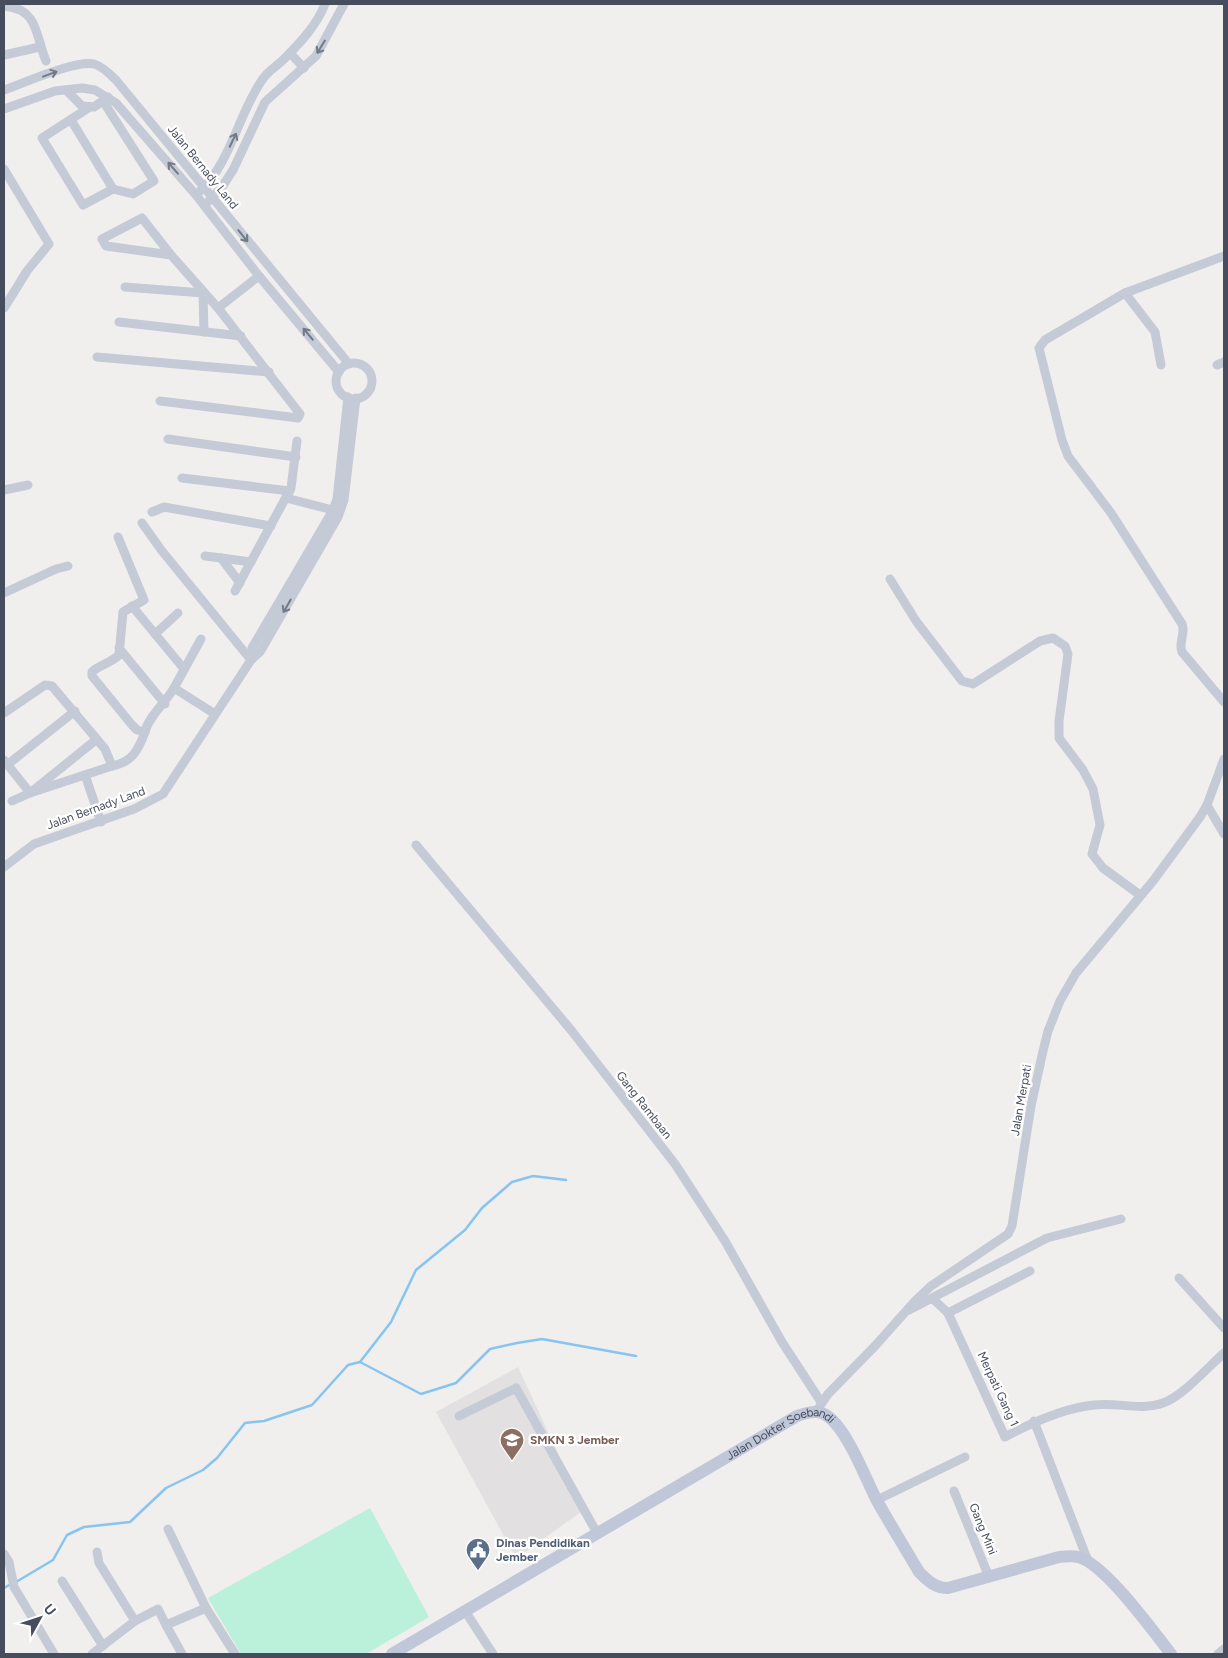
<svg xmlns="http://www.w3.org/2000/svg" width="1228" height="1658" viewBox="0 0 1228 1658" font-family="Figtree,sans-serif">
	<rect width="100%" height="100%" fill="#f1efee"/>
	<!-- education -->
	<polygon fill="#e2e0e0" points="518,1367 584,1510 516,1558 436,1412"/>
	<!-- green -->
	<polygon fill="#bbf0db" points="370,1508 429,1617 366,1654 241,1654 208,1598"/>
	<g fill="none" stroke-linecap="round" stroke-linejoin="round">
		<!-- stream -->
		<g stroke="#87c4ef" stroke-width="2.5">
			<polyline points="360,1362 421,1394 456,1383 490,1349 517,1343 542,1339 636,1356"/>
			<polyline points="16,1582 53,1560 67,1535 84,1527 130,1522 166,1488 203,1470 217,1458 245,1423 264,1421 312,1405 348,1365 360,1362 391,1322 416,1270 465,1230 482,1208 512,1182 533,1176 566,1180"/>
			<polyline points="4,1588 11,1584"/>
		</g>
		<!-- minor -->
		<g stroke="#c4cad6" stroke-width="9">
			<path d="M4,6C39,9 35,35 46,61"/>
			<polyline points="290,53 304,68"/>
			<polyline points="4,55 40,47"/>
			<path d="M4,90C24,83 75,60 94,64C102,66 110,74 116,80L349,364"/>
			<polyline points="66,90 82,106 94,107 108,97"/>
			<polyline points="90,107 42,138 83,205 113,189 133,194 154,181 103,101"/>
			<polyline points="4,109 55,91 82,88 95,90 116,103 196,195 259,276 339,372"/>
			<polyline points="71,120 113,189"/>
			<path d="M200,191C231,162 238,115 262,80C267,72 277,66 284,59C300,43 317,25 325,4"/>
			<polyline points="208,202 222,187 233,170 265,102 316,56 344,4"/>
			<path d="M1224,256L1125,293L1045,340L1039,348L1062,440L1068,456L1111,513L1182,624C1186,634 1178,642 1182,652L1224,702"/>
			<polyline points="125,287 203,293 204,332"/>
			<polyline points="1125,293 1155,332 1161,365"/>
			<polyline points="4,308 27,271 49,244 4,169"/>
			<polyline points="218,308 259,276"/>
			<polyline points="119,322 241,336"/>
			<polyline points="97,357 269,372"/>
			<circle cx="354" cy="381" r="18"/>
			<polyline points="1217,365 1224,362"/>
			<polyline points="160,401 298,418 300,414 218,308 171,255 142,218 102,239 106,246 171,255"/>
			<polyline points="168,439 296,457"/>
			<polyline points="182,478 290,491"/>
			<polyline points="4,490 28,485"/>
			<polyline points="286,498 333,510"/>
			<polyline points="152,512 164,507 271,526"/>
			<polyline points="142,523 162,551 251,660"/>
			<path d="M118,537L144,600L123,612L119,655C111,663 99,665 92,672V676L132,725L137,730L145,732C148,717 166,702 174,688"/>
			<polyline points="205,556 221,558"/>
			<polyline points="890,579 916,621 962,681 973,684 1040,641 1053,638 1065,646 1068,654 1059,721 1059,738 1083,770 1093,789 1100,825 1092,854 1103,868 1140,895"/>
			<polyline points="240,583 221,558 251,562"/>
			<polyline points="235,591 291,488 297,441"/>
			<polyline points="4,593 56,569 68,566"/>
			<polyline points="132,606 184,669"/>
			<polyline points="155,634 178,613"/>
			<polyline points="201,639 174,688 215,714"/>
			<polyline points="119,648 165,704"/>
			<polyline points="251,660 252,648 333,510 337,499 348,397"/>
			<polyline points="4,713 45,685 52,686 105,749 112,766 30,793 4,760"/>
			<polyline points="7,765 75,711"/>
			<path d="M112,766C132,762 138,751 145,732"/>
			<polyline points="85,775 101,822"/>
			<polyline points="12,801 30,793 97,739"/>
			<polyline points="1207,805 1224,834"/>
			<polyline points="416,845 571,1030 675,1164 725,1241 782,1342 821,1402"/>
			<polyline points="4,867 34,844 134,809 163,794 251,660 260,652 338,517 344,500 356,398"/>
			<polyline points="1179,1278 1224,1328"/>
			<path d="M933,1299L948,1313L1005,1437C1031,1423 1064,1408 1094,1405C1117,1402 1141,1411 1163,1403C1183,1396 1208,1367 1224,1353"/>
			<polyline points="909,1310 1047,1238 1121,1219"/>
			<polyline points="948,1313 1030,1271"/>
			<polyline points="816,1412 828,1394 875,1346 915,1301 931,1286 1008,1234 1012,1226 1031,1106 1043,1051 1048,1031 1060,1001 1076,973 1153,881 1200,817 1207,805 1224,759"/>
			<polyline points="459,1416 516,1388 597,1533"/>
			<polyline points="1034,1421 1088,1561"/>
			<polyline points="954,1491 989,1577"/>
			<polyline points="877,1500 965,1457"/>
			<polyline points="168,1529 206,1608 235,1654"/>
			<polyline points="97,1552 99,1563 135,1621"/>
			<polyline points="4,1554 9,1562 14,1587 54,1654"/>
			<polyline points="62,1581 103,1646"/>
			<polyline points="465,1611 493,1654"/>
			<polyline points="166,1625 182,1654"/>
			<polyline points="92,1654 135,1621 158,1609 166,1625 206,1608"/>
			<polyline points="1218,1654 1224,1649"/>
		</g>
		<!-- secondary -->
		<path stroke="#c0c7d8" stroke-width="12" id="s1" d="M392,1654L797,1416C806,1413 815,1410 824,1414C845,1424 865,1477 876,1499C890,1524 905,1548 919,1572C928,1581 935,1588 948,1588L1059,1557C1065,1557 1072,1555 1078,1557C1104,1563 1154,1632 1171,1654"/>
	</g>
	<!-- one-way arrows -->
	<defs><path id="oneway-shaft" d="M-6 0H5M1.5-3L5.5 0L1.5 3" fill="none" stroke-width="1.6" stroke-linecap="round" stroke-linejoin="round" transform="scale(1.25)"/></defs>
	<g stroke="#727987">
		<use href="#oneway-shaft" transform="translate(321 47) rotate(121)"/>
		<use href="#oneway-shaft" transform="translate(50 74) rotate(-20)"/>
		<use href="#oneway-shaft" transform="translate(233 140) rotate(-64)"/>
		<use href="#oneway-shaft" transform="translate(173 168) rotate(-131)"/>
		<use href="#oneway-shaft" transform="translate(243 236) rotate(51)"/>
		<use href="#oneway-shaft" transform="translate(308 334) rotate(-130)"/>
		<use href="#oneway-shaft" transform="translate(287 606) rotate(120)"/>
	</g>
	<!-- icons -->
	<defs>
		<symbol id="school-pin" viewBox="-11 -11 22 30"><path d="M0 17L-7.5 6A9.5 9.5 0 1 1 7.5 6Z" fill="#8d6e63" stroke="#fff"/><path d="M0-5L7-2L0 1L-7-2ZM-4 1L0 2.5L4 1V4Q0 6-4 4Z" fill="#fff"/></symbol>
		<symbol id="civic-pin" viewBox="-11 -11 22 30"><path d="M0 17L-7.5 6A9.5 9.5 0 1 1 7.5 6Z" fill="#5c6f8a" stroke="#fff"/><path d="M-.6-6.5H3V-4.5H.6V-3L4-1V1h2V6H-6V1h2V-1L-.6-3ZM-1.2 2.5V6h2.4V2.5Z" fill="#fff"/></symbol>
	</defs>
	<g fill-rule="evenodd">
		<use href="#school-pin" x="498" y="1426" width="28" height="38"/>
		<use href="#civic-pin" x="464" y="1536" width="28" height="38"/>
	</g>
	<g text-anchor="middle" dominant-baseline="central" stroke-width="4.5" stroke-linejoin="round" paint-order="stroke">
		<!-- street labels -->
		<g font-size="12" fill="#464d5d" stroke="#fff">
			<text transform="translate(203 167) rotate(51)">Jalan Bernady Land</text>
			<text transform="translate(96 808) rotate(-20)">Jalan Bernady Land</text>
			<text transform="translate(1021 1100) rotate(-80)">Jalan Merpati</text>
			<text transform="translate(644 1105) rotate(52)">Gang Rambaan</text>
			<text transform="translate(998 1389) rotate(65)">Merpati Gang 1</text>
			<text stroke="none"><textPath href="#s1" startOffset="449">Jalan Dokter Soebandi</textPath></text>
			<text transform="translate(983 1529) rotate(68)">Gang Mini</text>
		</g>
		<!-- education labels -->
		<g font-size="12" font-weight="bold" fill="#785e54" stroke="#fff" text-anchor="start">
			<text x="530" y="1440">SMKN 3 Jember</text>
		</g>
		<!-- service labels -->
		<g font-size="12" font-weight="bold" fill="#4e5e75" stroke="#fff" text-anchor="start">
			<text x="496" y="1543">Dinas Pendidikan<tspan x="496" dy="14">Jember</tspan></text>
		</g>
	</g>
	<!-- border -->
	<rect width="1228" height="1658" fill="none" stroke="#464d5d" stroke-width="10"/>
	<!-- north arrow -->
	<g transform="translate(40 1618) rotate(50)" stroke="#ffffff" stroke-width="4" paint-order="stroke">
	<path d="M0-4L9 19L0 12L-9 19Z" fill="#464d5d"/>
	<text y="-8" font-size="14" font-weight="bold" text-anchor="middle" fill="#464d5d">U</text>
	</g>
</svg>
